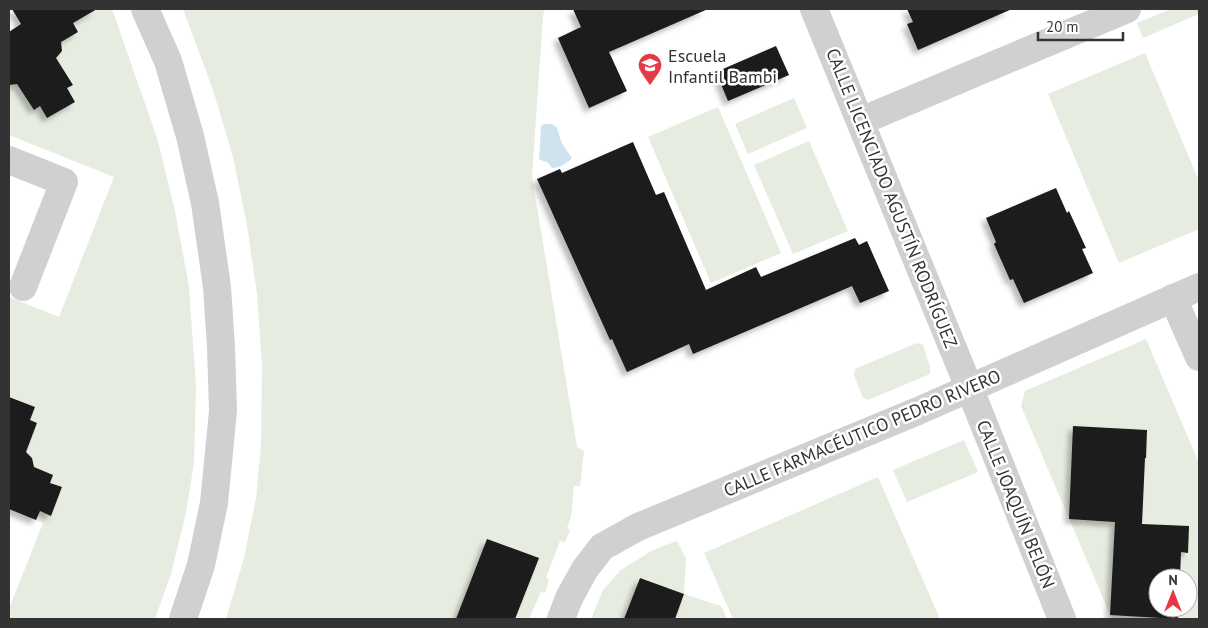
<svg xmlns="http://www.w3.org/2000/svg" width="1208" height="628" viewBox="0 0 1208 628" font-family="'PT Sans',sans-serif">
	<defs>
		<filter id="shadow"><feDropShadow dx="-4.5" dy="4.5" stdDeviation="2.5" flood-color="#0004"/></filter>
	</defs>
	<rect width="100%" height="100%" fill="#fff"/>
	<!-- green -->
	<g fill="#e6ecdf" fill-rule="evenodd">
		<polygon points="80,9 112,9 158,141 175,211 189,287 196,387 194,463 186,513 171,574 155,619 9,619 9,609 43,523 36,520 40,511 51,516 62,488 50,483 53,475 34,467 32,458 26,452 37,423 30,420 35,407 9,397 9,297 59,317 114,177 9,135 9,85 17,84 34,110 40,106 48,118 75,102 67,88 72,85 56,58 62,51 61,42 73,23 84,16"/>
		<polygon points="183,9 545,9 543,16 532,177 577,447 584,451 580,486 574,486 571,517 567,528 570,530 565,542 560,541 546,578 549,580 545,593 541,592 529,619 226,619 244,558 256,498 261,446 262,365 257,294 247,225 233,157 213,90"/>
		<polygon points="1171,9 1199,9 1199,14 1143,38 1137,23"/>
		<polygon points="1145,53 1199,181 1199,229 1119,263 1048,94"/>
		<polygon points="794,98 807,128 748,154 735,124"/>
		<polygon points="718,107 781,253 711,283 648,137"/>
		<polygon points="809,141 848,231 793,254 754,165"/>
		<path d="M1146,339L1199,463V619H1112L1021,406L1025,391ZM1158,578H1188V608H1158Z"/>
		<polygon points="917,343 923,345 930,367 930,374 868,400 863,398 854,375 855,369"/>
		<polygon points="964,440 978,472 907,502 893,470"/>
		<polygon points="878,477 940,619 733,619 704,553"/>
		<polygon points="677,541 686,559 684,594 721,606 727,619 675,619 684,594 640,578 624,619 591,619 603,590 621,570 653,550"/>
	</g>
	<!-- water -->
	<path fill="#cfe2ee" d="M544,124C560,122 557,132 562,143C565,149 569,153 572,158C568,163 559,168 552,168C547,160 547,163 539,159L541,126Z"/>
	<!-- building -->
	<g fill="#1a1a1a" filter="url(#shadow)">
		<polygon points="12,9 97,9 73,23 78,32 61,42 62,51 56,58 73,85 67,88 75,102 47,118 40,106 34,110 17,84 9,85 9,32 21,24"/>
		<polygon points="573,9 708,9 609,52 627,91 589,108 558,38 581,27"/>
		<polygon points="907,9 1012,9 918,50 907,24 913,22"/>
		<polygon points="776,46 789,75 728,101 716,72"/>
		<polygon points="633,142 656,195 664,192 706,290 756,267 761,277 855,238 859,245 867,241 889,291 860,303 852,286 693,354 689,344 627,372 612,339 610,340 537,179 560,169 562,173"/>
		<polygon points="1056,188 1067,213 1069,211 1086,248 1082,249 1093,273 1024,303 1013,279 1010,280 994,244 996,242 986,218"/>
		<polygon points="9,397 35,407 30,420 37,423 26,452 32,458 34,467 53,475 50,483 62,487 51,516 40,511 36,520 9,509"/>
		<polygon points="1073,426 1147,430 1146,458 1145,458 1142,524 1189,526 1188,553 1181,552 1180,578 1158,578 1158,608 1178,608 1178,619 1110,615 1115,522 1069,519"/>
		<polygon points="487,539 539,558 515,619 456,619"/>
		<polygon points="640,578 684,594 675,619 624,619"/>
	</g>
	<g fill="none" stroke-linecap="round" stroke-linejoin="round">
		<!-- minor -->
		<g stroke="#d0d0d0" stroke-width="28">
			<polyline points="145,9 168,61 190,136 205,203 217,287 221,347 223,411 214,503 201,565 183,619"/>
			<polyline points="814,9 977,407 1062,619"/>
			<polyline points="861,121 1127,9"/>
			<polyline points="9,160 64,182 23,287"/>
			<polyline points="1173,298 1199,357"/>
			<polyline points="561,619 569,598 585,569 602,547 638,527 918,411 1199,287"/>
		</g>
	</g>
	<!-- icons -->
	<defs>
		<symbol id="school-pin" viewBox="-11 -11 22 30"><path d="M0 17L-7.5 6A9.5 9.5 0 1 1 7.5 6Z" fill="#e63946" stroke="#fff"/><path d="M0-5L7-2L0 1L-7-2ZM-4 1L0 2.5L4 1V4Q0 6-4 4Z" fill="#fff"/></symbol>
	</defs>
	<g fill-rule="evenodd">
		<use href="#school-pin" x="636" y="51" width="28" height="38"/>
	</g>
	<g text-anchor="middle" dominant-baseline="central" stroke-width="5" stroke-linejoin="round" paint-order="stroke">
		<!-- poi labels -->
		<g font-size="18" fill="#333" stroke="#fff" text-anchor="start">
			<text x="668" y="55">Escuela<tspan x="668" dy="21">Infantil Bambi</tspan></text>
		</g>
		<!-- street labels -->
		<g font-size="18" fill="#333" stroke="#fff">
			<text transform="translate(892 198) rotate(68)">CALLE LICENCIADO AGUSTÍN RODRÍGUEZ</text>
			<text transform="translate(862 433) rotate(-23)">CALLE FARMACÉUTICO PEDRO RIVERO</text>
			<text transform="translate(1016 504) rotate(68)">CALLE JOAQUÍN BELÓN</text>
		</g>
	</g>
	<!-- border -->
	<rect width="1208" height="628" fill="none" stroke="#333333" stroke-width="20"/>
	<!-- north arrow -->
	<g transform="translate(1173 593)"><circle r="24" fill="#ffffff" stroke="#adadad"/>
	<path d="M0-4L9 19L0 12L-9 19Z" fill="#e63946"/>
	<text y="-8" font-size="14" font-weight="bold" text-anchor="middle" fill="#333333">N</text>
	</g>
	<!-- scale -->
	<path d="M1038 32v8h85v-8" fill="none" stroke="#333333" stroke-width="2.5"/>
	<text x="1046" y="32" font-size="15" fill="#333333" stroke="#ffffff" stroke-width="4" paint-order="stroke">20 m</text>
</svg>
